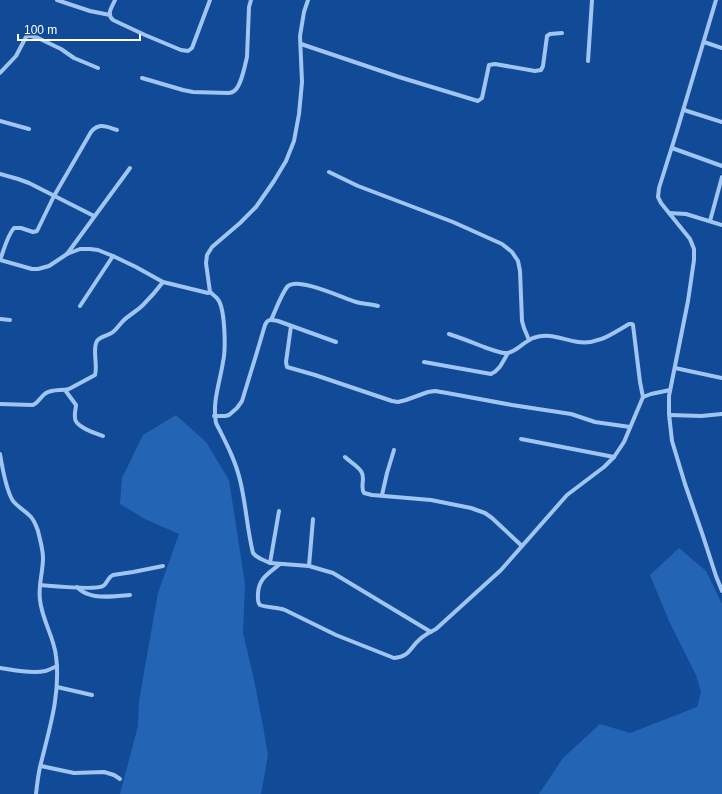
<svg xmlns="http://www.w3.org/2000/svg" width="722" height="794" viewBox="0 0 722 794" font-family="Helvetica,sans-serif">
	<rect width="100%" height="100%" fill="#114a96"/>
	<!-- green -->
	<g fill="#2464b5">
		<polygon points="176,415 206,442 229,480 245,584 243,633 253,675 263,726 268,755 261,794 120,794 138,726 139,701 158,593 179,534 145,519 120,504 122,478 143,435"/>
		<polygon points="679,548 706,571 722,604 722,794 539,794 563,758 600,724 630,733 697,707 701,692 696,675 669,621 650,575"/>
	</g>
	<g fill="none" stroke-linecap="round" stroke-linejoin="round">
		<!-- street -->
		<g stroke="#a0c5f3" stroke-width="4">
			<polyline points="57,0 90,11 110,15"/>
			<path d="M115,0C112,7 106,14 113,20L145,35L181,50L188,51L192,48L210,0"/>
			<polyline points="716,0 676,134 659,188 658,197 661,203 690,239 694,249 694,260 688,301 669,396 669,414 672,441 685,484 702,533 716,576 722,591"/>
			<polyline points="704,42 722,48"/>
			<polyline points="301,44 399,77 478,101 482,98 489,65 495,64 535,71 541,70 543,66 547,36 550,34 562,33"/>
			<polyline points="588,61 592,0"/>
			<polyline points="0,73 16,56 26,37 27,36 31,36 38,38 61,49 74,58 98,68"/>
			<path d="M142,78L183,90L193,92L228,93C231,93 233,92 234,91C241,87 245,65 247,57L249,7L251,0"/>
			<polyline points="684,110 722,122"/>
			<polyline points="0,121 29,129"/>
			<polyline points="672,148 722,166"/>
			<polyline points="329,172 358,186 453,222 502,244 512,252 518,261 520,271 522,321 524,328 529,340"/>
			<polyline points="0,174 18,179 29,183 94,216"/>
			<polyline points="669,213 686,214 722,225"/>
			<polyline points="710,221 722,177"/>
			<polyline points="67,254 130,168"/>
			<polyline points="0,260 32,269 38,269 49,266 67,254 80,249 90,249 98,250 113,256 136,267 163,282 208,293 210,292 206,263 207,255 212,247 240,223 256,207 274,181 286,161 294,141 299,114 302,82 300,36 304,12 308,0"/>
			<path d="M0,260C4,250 7,236 14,228H21L33,232L37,231L54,196L91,132C99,122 107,127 117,130"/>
			<path d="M210,292C213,295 217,297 219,301C225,312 226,349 223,362C220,382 212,402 216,423C225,441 235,459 240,480C246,504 247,529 253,553L256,556L261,559L270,563L309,566L333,573L431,632"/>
			<polyline points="80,306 113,256"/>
			<polyline points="0,319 10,320"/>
			<path d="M271,320C275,312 282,292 288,286C299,277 343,298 356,302C363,304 371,304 378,306"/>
			<polyline points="291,326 286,362 287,367 315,375 392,401 398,402 406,400 428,392 435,391 447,393 512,405 571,414 595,422 630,427"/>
			<path d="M449,334C461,338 472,342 484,347C490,349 497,352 504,353C515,354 523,342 533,338C551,332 562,340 578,342C598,345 613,333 629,324H632L633,325L640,382L643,397"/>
			<path d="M424,362L491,374C500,370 503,361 508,353"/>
			<polyline points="675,368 722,378"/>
			<path d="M65,390L76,405C76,409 74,413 75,418C75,427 95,433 103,436"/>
			<path d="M0,404L33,405C39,402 41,396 46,393C53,389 61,391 69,389L95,375C98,365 92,349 97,341C101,336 108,336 113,332C117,329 120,324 123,321C129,315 137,311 143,305C150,298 157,290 163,282"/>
			<polyline points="670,415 701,416 722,414"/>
			<path d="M214,416H225L229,415L237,408L242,401L257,352L265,325C268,318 272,320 278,321L336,342"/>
			<polyline points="521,439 614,457"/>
			<path d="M0,454C2,466 7,492 13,501C18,507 24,510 29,515C34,519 36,525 38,531C40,540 43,549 43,558C43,572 38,586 40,600C42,620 54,637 56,656C61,694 49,730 40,767C38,776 37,785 36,794"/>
			<path d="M345,457C350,462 360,467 362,473C365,480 360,487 364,493L372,495L431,500L471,508L485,513L492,518L522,546"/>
			<polyline points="382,495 387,473 394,450"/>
			<polyline points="270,563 279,511"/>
			<path d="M280,564C269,573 259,578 258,593C258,598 257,602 260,605C268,608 277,607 285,610L336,635L394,658C409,657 409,649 419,640C424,635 430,632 436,629L501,570L567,495L604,467L614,457L624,442L643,397L651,394L670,390"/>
			<polyline points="309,566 313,519"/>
			<path d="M40,585C51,586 96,590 103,586C107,584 108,577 113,575L133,572L163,566"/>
			<path d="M77,587C80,590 84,593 88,594C99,599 118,596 130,595"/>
			<path d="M0,668C14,670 31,674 45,671C49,670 53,668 57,666"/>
			<polyline points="57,687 92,695"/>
			<polyline points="41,766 74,773 104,772 114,775 120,779"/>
		</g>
	</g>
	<!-- scale -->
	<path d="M18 34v6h122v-6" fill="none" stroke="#ffffff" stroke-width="2"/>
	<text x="24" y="34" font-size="12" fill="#ffffff" stroke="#114a96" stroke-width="3" paint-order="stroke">100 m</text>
</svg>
